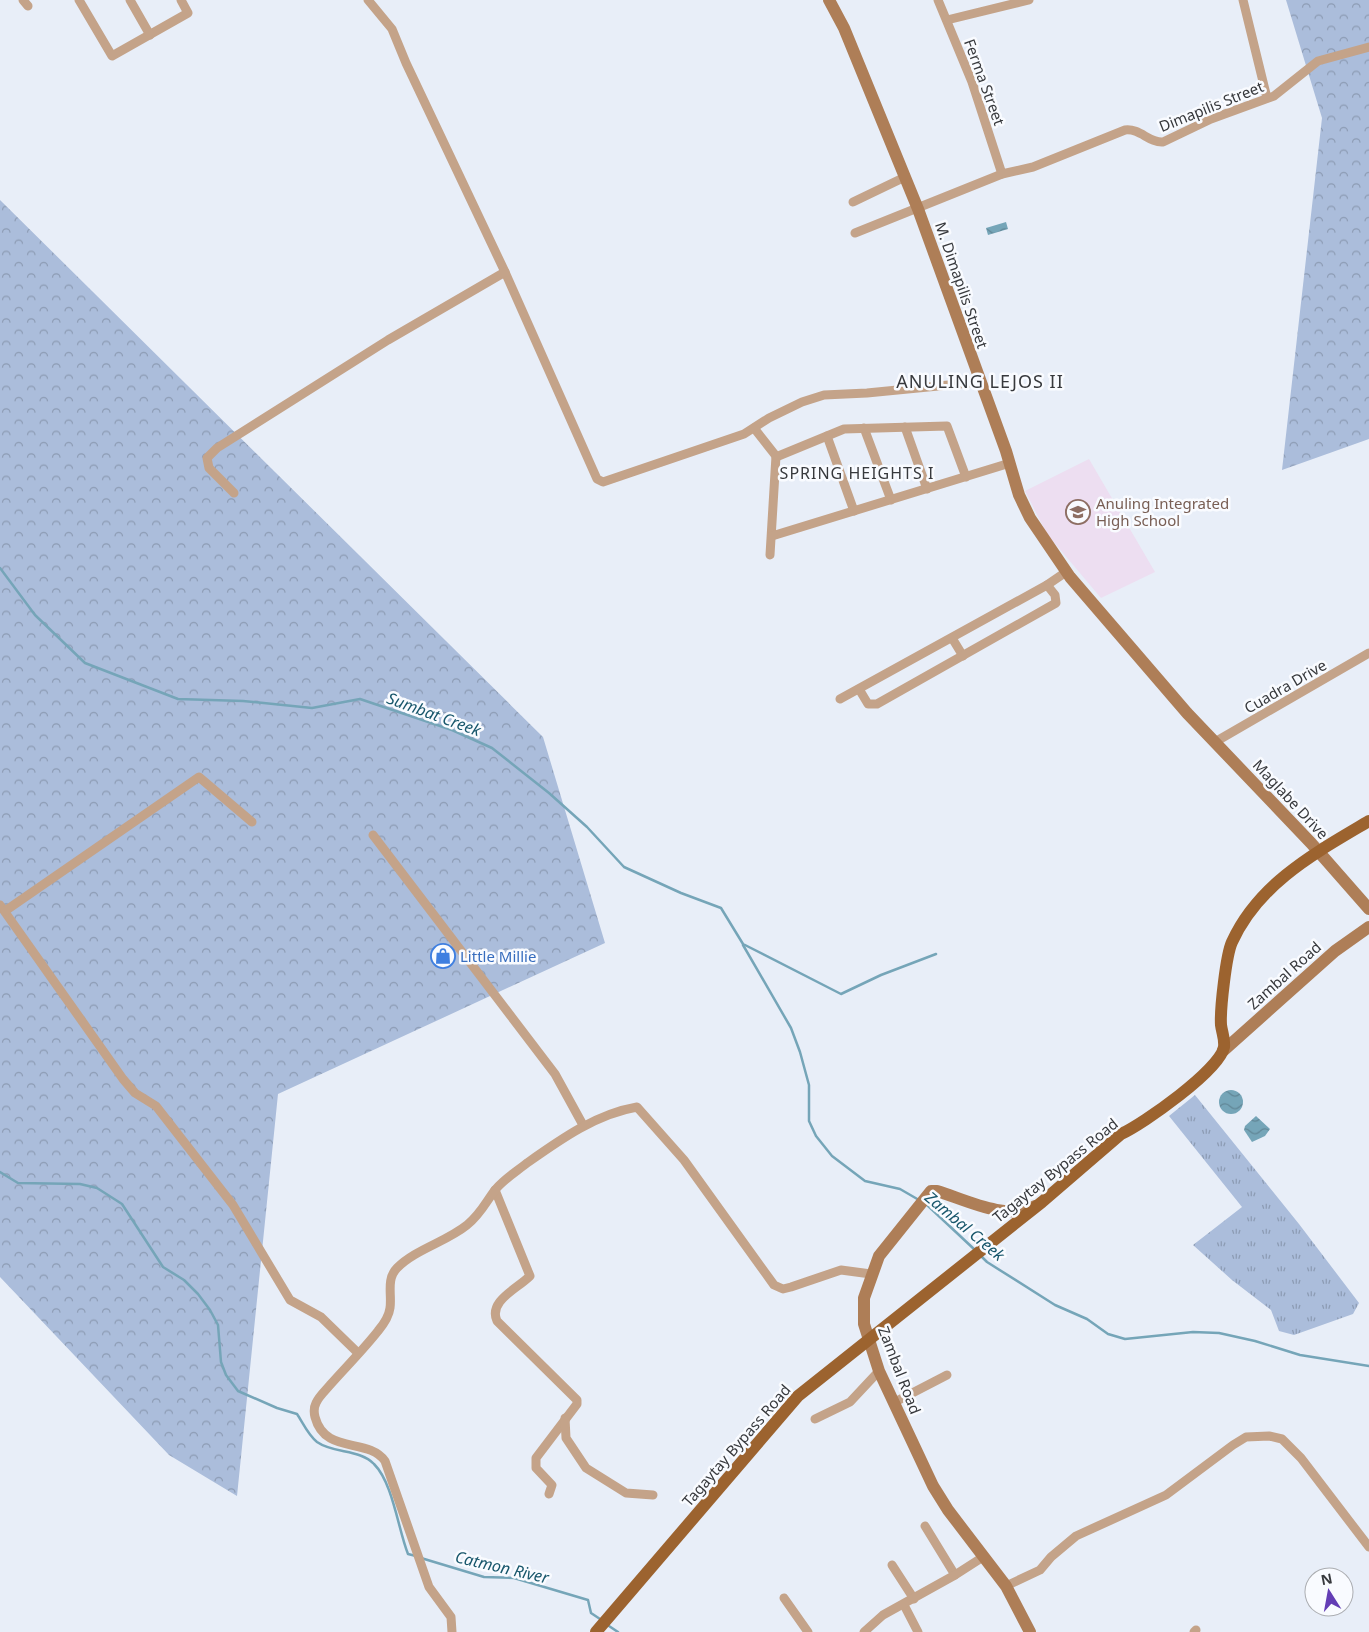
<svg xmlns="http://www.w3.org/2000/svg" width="1369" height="1632" viewBox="0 0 1369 1632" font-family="'Noto Sans',sans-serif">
	<defs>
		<pattern id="forest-crowns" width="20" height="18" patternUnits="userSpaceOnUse" patternTransform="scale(1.25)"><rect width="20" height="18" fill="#abbddb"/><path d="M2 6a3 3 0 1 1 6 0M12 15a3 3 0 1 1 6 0" fill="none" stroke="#8c9bb3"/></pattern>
		<pattern id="park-tufts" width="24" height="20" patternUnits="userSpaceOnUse" patternTransform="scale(1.25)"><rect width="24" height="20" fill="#abbddb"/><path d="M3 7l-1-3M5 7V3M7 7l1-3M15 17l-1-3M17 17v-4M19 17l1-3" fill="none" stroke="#8c9bb3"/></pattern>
		<pattern id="water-waves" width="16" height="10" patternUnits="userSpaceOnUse" patternTransform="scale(1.25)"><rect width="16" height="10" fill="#75a5b8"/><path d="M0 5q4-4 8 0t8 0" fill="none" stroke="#618797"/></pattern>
	</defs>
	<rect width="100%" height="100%" fill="#e8eef8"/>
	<!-- education -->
	<polygon fill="#eddef1" points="1089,459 1155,572 1101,598 1047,534 1025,491"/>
	<!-- forest -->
	<g fill="url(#forest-crowns)">
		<polygon points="1286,0 1369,0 1369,439 1282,470 1322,118"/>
		<polygon points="0,200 543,737 605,943 278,1094 237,1496 169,1455 0,1277"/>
	</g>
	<!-- park -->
	<polygon fill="url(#park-tufts)" points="1195,1095 1299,1224 1359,1303 1353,1314 1294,1335 1279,1331 1271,1310 1232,1280 1193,1245 1242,1207 1169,1116"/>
	<!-- water -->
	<g fill="url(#water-waves)">
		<polygon points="1006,222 1008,229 988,235 986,228"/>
		<circle cx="1231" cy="1102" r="12"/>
		<polygon points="1256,1116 1270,1129 1265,1136 1252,1142 1244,1130 1245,1126"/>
	</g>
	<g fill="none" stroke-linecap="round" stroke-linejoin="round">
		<!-- stream -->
		<g stroke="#75a5b8" stroke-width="2.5">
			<polyline points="0,568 35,615 85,663 178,699 243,701 312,708 360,699 452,730 492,748 549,793 587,827 624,867 681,893 721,908 743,944 841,994 881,975 936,954"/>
			<polyline points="743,945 791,1028 800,1052 809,1085 809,1121 816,1136 832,1156 865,1181 900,1189 919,1200"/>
			<path d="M0,1172L18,1183L80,1184L97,1188L122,1204L163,1267L184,1280L198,1294L210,1310L218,1325L221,1362L226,1375L238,1391L277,1408L297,1414C303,1423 308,1435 317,1442C334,1454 360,1449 374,1464C393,1483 398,1529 408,1554L416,1556"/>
			<polyline points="926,1204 975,1250"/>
			<polyline points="981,1256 987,1262 1055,1305 1087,1319 1108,1334 1125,1339 1193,1332 1219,1333 1255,1341 1300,1355 1369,1366"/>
			<polyline points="421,1558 484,1577 514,1578 588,1600 591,1613 600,1619"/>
			<polyline points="606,1624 618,1632"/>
		</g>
		<!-- street -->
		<g stroke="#c4a389" stroke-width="9">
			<polyline points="23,0 28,6"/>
			<polyline points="79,0 112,56 188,13 181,0"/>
			<polyline points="130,0 150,35"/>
			<polyline points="368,0 392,29 406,63 505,272 597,479 603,482 744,434 769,418 802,402 824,395 867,393 979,382"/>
			<polyline points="938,0 972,82 1002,174"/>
			<polyline points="1243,0 1267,98"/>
			<polyline points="947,20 1029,0"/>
			<polyline points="853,202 905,177"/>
			<path d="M855,233L1002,174L1033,167L1125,130C1140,128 1149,143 1163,142L1211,119L1274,96L1318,61L1369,47"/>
			<polyline points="905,427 927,489"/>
			<polyline points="754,428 776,456 770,555"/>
			<polyline points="864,428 891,500"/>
			<polyline points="827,436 854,511"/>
			<polyline points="776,457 844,429 947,426 966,477"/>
			<polyline points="234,493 209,468 207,458 217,448 388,340 505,272"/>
			<polyline points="772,536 1010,463"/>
			<polyline points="952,638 963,656"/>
			<polyline points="859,689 868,704 877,704 1056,603 1055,595 1047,585"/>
			<polyline points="840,699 1047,585 1066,572"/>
			<polyline points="1215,742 1369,653"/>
			<polyline points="373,835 555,1074 583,1125"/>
			<polyline points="0,905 123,1079 135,1093 156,1106 233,1205 290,1300 321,1317 358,1353"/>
			<polyline points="5,911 199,777 252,822"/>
			<path d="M495,1190L530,1276C517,1289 488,1301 497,1321L577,1400V1404L536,1458V1468L552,1485L549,1494"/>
			<polyline points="893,1403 947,1375"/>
			<polyline points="565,1418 566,1438 586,1468 626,1493 653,1495"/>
			<polyline points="815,1419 850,1402 879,1371"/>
			<polyline points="925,1526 955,1575"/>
			<polyline points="892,1565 914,1599"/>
			<polyline points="1006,1586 1040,1570 1051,1557 1076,1536 1166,1495 1233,1445 1246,1437 1269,1436 1282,1439 1301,1458 1369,1547"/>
			<polyline points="784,1598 808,1632"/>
			<polyline points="904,1605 918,1632"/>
			<path d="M452,1632L451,1617L429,1587L385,1461C368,1437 325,1455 315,1417C314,1413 314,1407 316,1403C319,1396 326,1390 330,1385C346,1367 363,1350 378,1331C383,1325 389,1316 390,1308C392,1295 386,1279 397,1268C416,1249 446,1242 467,1225C480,1215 486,1202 495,1190C504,1179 517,1171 527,1163C561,1139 596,1114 637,1107L684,1160L774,1285L783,1289L791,1287L841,1270L871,1274"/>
			<polyline points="864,1632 883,1615 955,1575 983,1557"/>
			<polyline points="1194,1632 1196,1630"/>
		</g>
		<!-- secondary -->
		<g stroke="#ae7e57" stroke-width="12">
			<polyline points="829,0 844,28 918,209 1006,451 1019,495 1030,518 1070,577 1187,713 1311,843 1369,909"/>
			<polyline points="1223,1051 1335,951 1369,927"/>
			<path d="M1030,1632L1006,1586L948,1510L933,1486L879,1371L864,1324V1298L879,1256L931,1191H937C966,1200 1006,1221 1035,1206"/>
		</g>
		<!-- primary -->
		<path stroke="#9c632f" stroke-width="12" d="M596,1632L798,1396L1042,1202L1121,1134C1143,1124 1220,1070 1224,1047C1225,1039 1222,1033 1221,1025C1220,1010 1226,955 1232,942C1259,883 1315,853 1369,821"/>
	</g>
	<!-- icons -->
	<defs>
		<symbol id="school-ring" viewBox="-11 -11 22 22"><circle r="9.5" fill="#f9fbff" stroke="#8d6e63" stroke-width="1.5"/><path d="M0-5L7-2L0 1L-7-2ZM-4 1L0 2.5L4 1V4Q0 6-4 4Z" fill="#8d6e63"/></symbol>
		<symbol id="shop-ring" viewBox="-11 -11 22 22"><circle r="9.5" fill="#f9fbff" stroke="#3f7fe0" stroke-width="1.5"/><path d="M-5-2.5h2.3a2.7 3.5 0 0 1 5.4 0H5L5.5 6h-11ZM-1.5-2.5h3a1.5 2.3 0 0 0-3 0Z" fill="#3f7fe0"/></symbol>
	</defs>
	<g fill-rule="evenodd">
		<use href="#school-ring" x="1064" y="498" width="28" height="28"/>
		<use href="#shop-ring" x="429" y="942" width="28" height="28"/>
	</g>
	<g text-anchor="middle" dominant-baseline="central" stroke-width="5" stroke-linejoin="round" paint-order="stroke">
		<!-- street labels -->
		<g font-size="15" fill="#37393d" stroke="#f9fbff">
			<text transform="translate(985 82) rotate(70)">Ferma Street</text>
			<text transform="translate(1211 106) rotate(-22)">Dimapilis Street</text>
			<text transform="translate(962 285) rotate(71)">M. Dimapilis Street</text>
			<text transform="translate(1285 686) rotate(-30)">Cuadra Drive</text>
			<text transform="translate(1291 799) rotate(47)">Maglabe Drive</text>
			<text transform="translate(1284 975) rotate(-42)">Zambal Road</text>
			<text transform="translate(1055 1170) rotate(-39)">Tagaytay Bypass Road</text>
			<text transform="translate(900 1370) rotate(69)">Zambal Road</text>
			<text transform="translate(736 1445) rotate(-49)">Tagaytay Bypass Road</text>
		</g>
		<!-- education labels -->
		<g font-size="15" fill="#785e54" stroke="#f9fbff" text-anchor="start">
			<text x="1096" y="503">Anuling Integrated<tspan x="1096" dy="17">High School</tspan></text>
		</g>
		<!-- shop labels -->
		<g font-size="15" fill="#366cbe" stroke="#f9fbff" text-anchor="start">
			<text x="460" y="956">Little Millie</text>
		</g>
		<!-- neighbourhood labels -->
		<g font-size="16" letter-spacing="1" fill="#37393d" stroke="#f9fbff">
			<text x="857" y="473">SPRING HEIGHTS I</text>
		</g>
		<!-- water labels -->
		<g font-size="16" font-style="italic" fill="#17566b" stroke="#f9fbff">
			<text transform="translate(434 714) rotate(20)">Sumbat Creek</text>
			<text transform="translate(965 1226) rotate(40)">Zambal Creek</text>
			<text transform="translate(502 1567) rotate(13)">Catmon River</text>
		</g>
		<!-- quarter labels -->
		<g font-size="18" letter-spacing="1" fill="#37393d" stroke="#f9fbff">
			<text x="980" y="381">ANULING LEJOS II</text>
		</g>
	</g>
	<!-- north arrow -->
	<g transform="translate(1329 1592) rotate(349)"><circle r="24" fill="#f9fbff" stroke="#abadb1"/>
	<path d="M0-4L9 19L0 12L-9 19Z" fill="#633db5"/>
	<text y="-8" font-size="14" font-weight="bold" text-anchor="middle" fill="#37393d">N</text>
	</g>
</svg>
